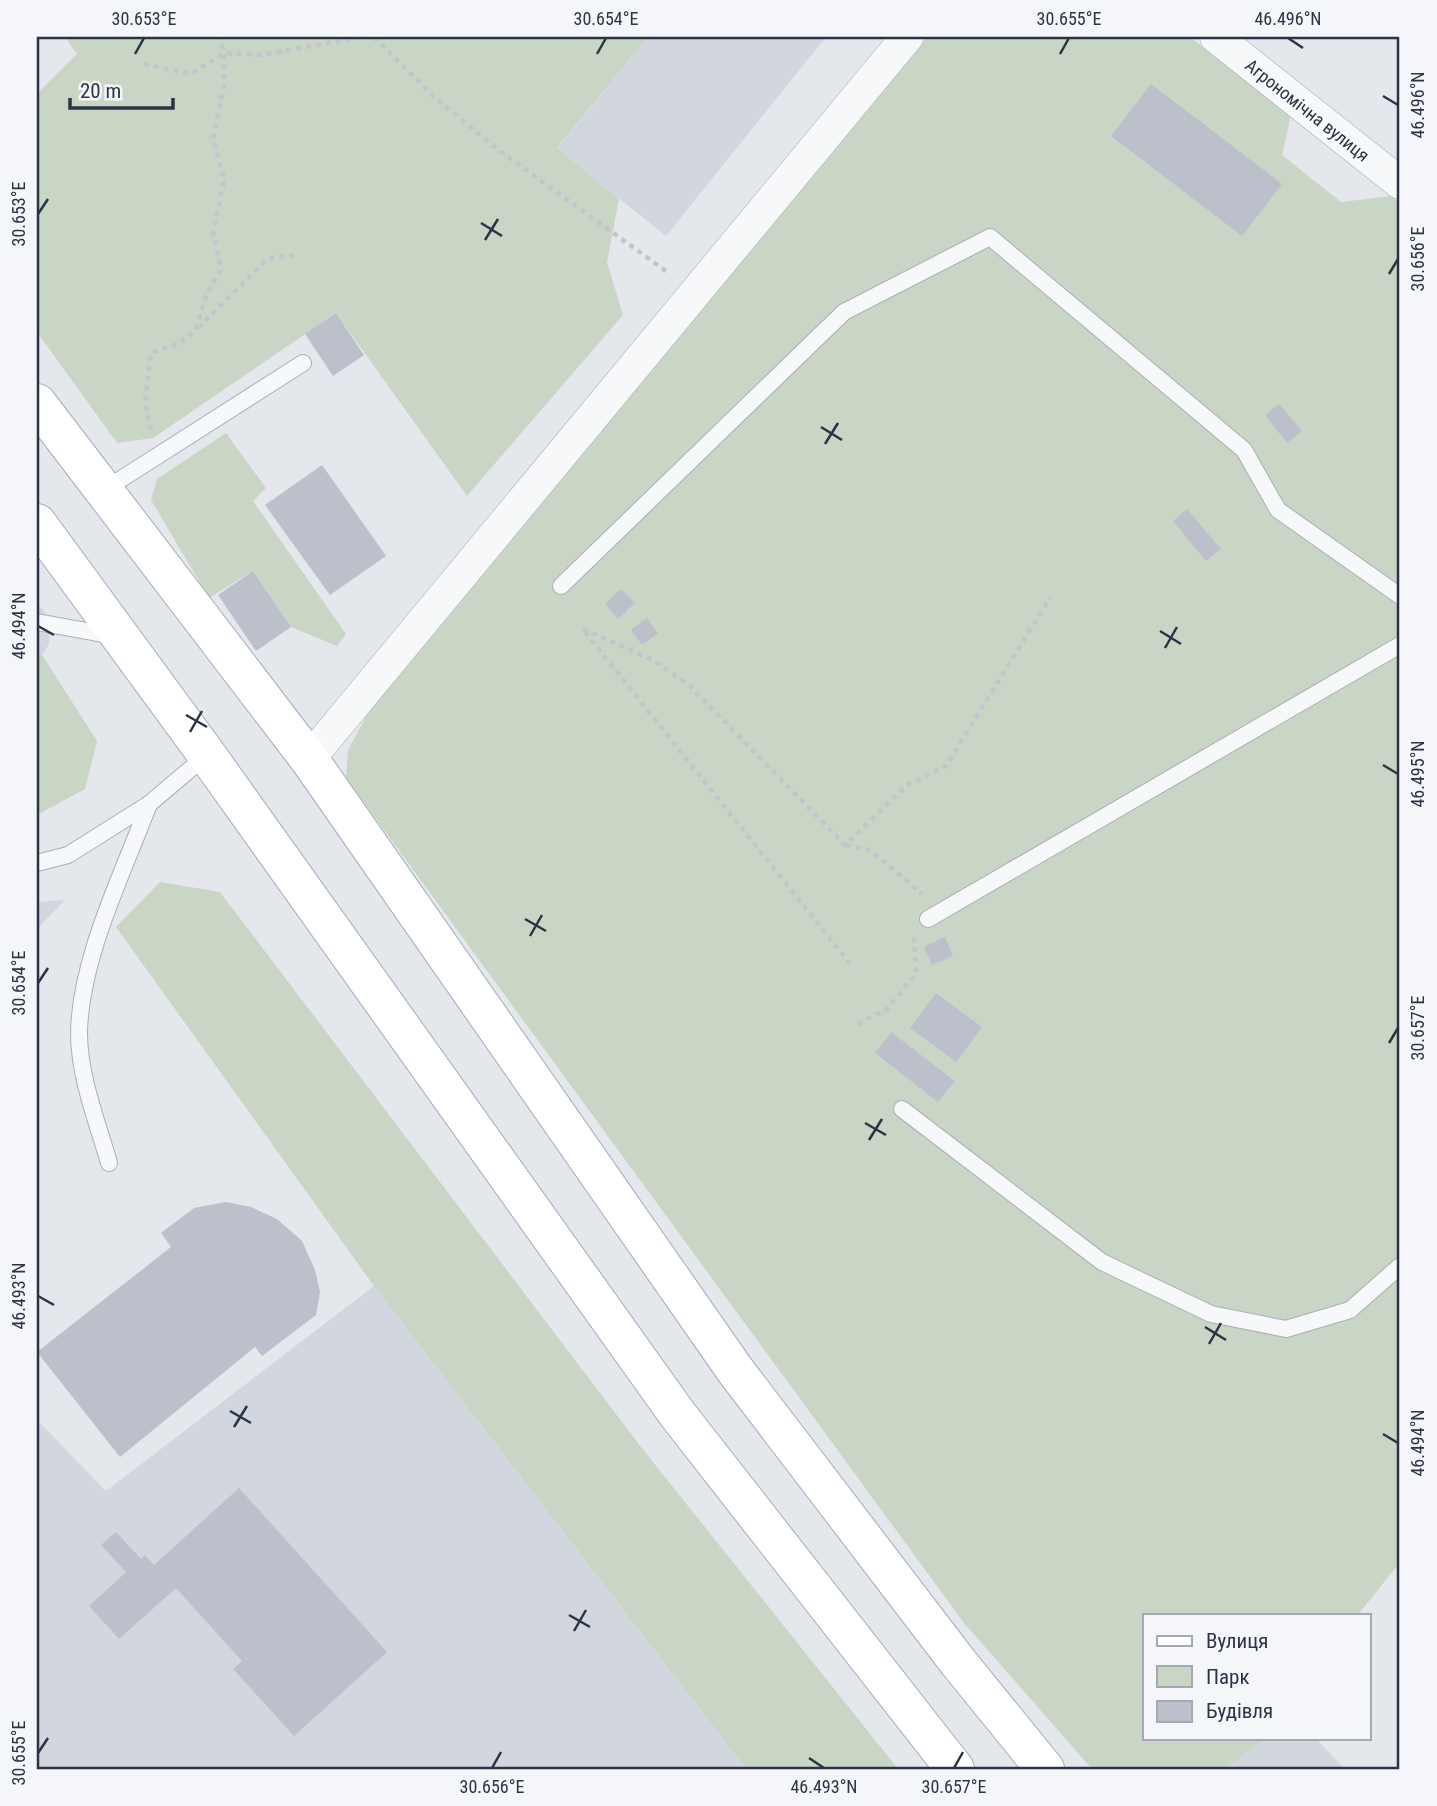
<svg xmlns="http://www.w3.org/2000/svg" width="1437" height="1806" viewBox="0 0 1437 1806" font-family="'Roboto Condensed',sans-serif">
	<rect width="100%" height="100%" fill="#e4e7ec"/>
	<!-- built -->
	<g fill="#d2d6de">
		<polygon points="648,37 826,37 666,236 557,149"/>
		<polygon points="37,602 50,620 49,644 42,655 37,655"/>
		<polygon points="65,900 37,929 37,902"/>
		<polygon points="374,1286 746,1769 37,1769 37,1420 106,1491"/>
		<polygon points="1268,1738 1315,1738 1345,1769 1224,1769"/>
	</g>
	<!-- green -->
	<g fill="#c9d6c5">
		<polygon points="65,37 648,37 557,148 619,199 607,262 623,315 467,496 336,313 153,438 117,443 37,332 37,94 77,54"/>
		<polygon points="927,37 1190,37 1291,115 1282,155 1341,202 1392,196 1400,202 1400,1562 1358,1615 1145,1615 1145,1738 1268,1738 1224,1769 1092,1769 964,1623 346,778 348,750 369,711"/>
		<polygon points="226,433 266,488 253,501 346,634 337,646 291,627 253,571 209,598 151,500 157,479"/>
		<polygon points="37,655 42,655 97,741 85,789 37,815"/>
		<polygon points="160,882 220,892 641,1447 898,1769 746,1769 374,1286 116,927"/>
	</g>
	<!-- building -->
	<g fill="#bbc0ca">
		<polygon points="1151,84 1282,184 1242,236 1111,136"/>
		<polygon points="336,313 364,355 333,376 305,334"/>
		<polygon points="1279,404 1302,431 1287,443 1265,415"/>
		<polygon points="322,465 386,556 330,595 265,505"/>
		<polygon points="1187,509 1221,549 1206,561 1173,521"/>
		<polygon points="253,571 291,627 256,651 218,595"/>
		<polygon points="621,589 635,603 618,619 605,604"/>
		<polygon points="647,618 658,633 642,645 631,630"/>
		<polygon points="945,937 953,956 932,965 924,947"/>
		<polygon points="936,993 982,1027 956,1062 910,1028"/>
		<polygon points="891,1032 955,1081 938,1102 875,1053"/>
		<polygon points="226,1202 251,1207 277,1219 302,1241 315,1270 320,1292 316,1315 262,1356 255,1347 120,1457 37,1352 171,1247 161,1233 194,1208"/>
		<polygon points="239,1488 387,1652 294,1736 233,1669 242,1661 176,1588 119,1639 89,1606 126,1572 101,1545 116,1532 141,1559 145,1555 154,1565"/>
	</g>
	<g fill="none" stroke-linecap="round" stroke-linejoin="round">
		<defs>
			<g id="service">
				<polyline points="104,490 303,363"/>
				<polyline points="561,586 844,312 990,237 1244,450 1278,510 1400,596"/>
				<polyline points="37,622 114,636"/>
				<polyline points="37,863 68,855 149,804 207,755"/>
				<polyline points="928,919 1400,645"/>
				<polyline points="902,1109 1102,1262 1211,1314 1286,1329 1350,1310 1400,1266"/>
				<path d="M109,1163C97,1121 79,1076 79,1033C80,959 123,873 149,804"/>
			</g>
			<g id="minor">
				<path id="s1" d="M1216,37L1400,183"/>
				<polyline points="309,759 907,37"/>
			</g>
			<g id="primary">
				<polyline points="37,403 309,759 735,1370 958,1662 1045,1769"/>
				<polyline points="37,523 207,755 678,1415 955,1769"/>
			</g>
		</defs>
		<!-- service casing -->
		<use href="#service" stroke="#a9aeb7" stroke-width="18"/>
		<!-- minor casing -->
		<use href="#minor" stroke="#a9aeb7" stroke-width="33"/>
		<!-- primary casing -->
		<use href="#primary" stroke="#a3abb8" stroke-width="40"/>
		<!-- path -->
		<g stroke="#c2c5cb" stroke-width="4.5" stroke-dasharray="5 5" stroke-linecap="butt">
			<polyline points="374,37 433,96 497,149 670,274"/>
			<polyline points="144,64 191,74 224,53 261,55 361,37"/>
			<polyline points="198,328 268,258 299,255"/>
			<polyline points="151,430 145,403 151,353 178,344 195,331 207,293 221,270 213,231 224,180 213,139 224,85 224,53 219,37"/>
			<polyline points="583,629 653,660 690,686 845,845 907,785 946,766 1050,598"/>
			<polyline points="585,632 851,965"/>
			<polyline points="846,845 870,850 922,894"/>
			<polyline points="858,1024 887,1009 916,974 914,938"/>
		</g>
		<!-- service -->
		<use href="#service" stroke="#f7f8fa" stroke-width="16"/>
		<!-- minor -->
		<use href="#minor" stroke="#f7f8fa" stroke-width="32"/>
		<!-- primary -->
		<use href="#primary" stroke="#fff" stroke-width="38"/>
	</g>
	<!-- ticks -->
	<path fill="none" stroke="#2b3445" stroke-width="2.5" d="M1288,38L1303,48M135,54L144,38M597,54L606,38M1060,54L1069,38M1383,96L1398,105M38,214L48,199M481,223L502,236M485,240L498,219M1389,274L1398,259M821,427L842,440M825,444L838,423M38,626L54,635M1160,631L1181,644M1165,648L1177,627M186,715L207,727M190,732L202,711M1383,765L1398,774M525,919L546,931M530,936L542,915M38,983L48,968M1389,1043L1398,1028M865,1123L886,1135M869,1140L882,1119M38,1296L54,1305M1205,1327L1226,1340M1209,1344L1221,1323M230,1411L251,1423M234,1427L247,1406M1383,1434L1398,1443M569,1615L590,1627M574,1631L586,1610M38,1753L48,1738M809,1758L824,1768M492,1768L501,1752M954,1768L963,1752"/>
	<g text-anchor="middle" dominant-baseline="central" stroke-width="6" stroke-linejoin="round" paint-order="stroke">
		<!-- street labels -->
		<g font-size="18" fill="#2b3445" stroke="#f4f6f9">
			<text stroke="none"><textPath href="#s1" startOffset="117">Агрономічна вулиця</textPath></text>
		</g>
	</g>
	<!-- border -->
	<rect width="1437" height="1806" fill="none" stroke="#f4f6f9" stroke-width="77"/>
	<!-- legend -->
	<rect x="1143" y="1614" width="228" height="126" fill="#f4f6f9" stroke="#a4a8b1" stroke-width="2"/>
	<rect x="1157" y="1636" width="35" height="10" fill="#ffffff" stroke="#a4a8b1" stroke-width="2"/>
	<text x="1206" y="1648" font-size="21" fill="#2b3445">Вулиця</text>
	<rect x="1157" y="1666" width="35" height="21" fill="#c9d6c5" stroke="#a4a8b1" stroke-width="2"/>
	<text x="1206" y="1684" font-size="21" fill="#2b3445">Парк</text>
	<rect x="1157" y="1701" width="35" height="21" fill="#bbc0ca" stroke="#a4a8b1" stroke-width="2"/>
	<text x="1206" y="1718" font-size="21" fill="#2b3445">Будівля</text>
	<!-- scale -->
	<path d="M70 98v10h103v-10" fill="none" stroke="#2b3445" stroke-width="3.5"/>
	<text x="80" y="98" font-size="21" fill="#2b3445" stroke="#f4f6f9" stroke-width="5" paint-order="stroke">20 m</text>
	<rect x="38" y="38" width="1360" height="1730" fill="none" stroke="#2b3445" stroke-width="2.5"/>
	<g font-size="18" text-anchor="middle" fill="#2b3445">
		<text x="144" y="25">30.653°E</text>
		<text x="606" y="25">30.654°E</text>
		<text x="1069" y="25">30.655°E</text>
		<text x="1288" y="25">46.496°N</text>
		<text transform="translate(1418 105) rotate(-90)" y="6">46.496°N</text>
		<text transform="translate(19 214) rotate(-90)" y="6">30.653°E</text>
		<text transform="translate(1418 259) rotate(-90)" y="6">30.656°E</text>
		<text transform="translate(19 626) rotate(-90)" y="6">46.494°N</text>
		<text transform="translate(1418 774) rotate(-90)" y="6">46.495°N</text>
		<text transform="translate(19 983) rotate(-90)" y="6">30.654°E</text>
		<text transform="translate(1418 1028) rotate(-90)" y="6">30.657°E</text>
		<text transform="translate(19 1296) rotate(-90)" y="6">46.493°N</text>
		<text transform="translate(1418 1443) rotate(-90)" y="6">46.494°N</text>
		<text transform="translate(19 1753) rotate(-90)" y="6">30.655°E</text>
		<text x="492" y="1793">30.656°E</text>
		<text x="824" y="1793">46.493°N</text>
		<text x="954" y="1793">30.657°E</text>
	</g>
</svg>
